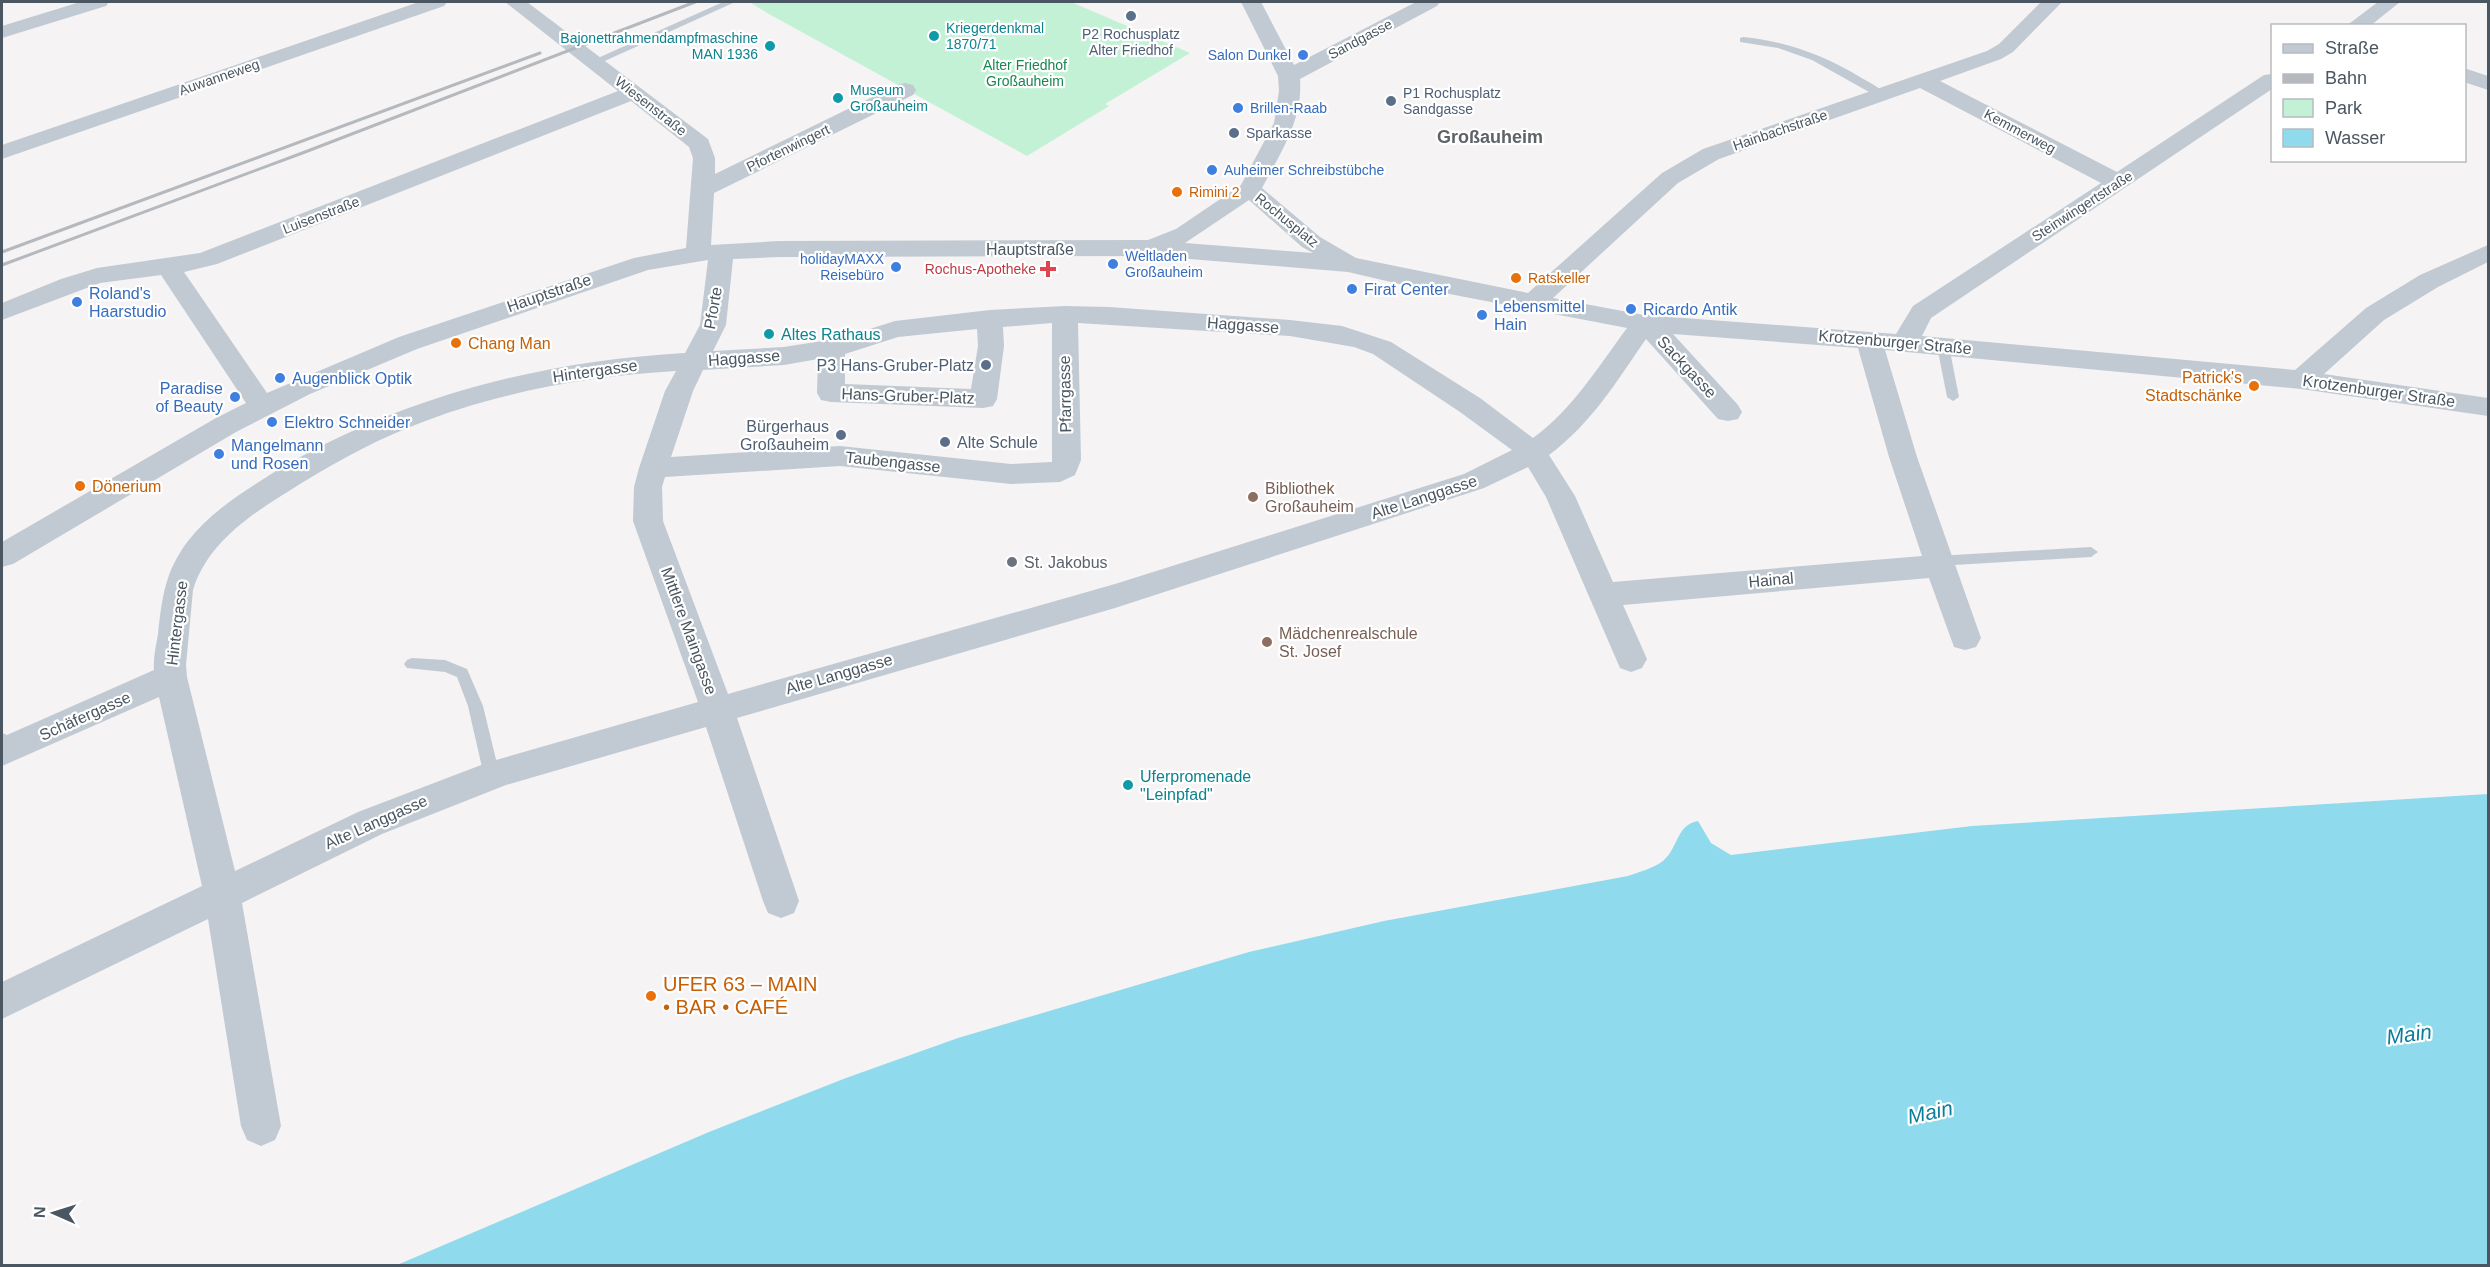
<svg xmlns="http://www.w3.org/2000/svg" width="2490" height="1267" viewBox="0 0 2490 1267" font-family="Arial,sans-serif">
	<rect width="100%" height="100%" fill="#f5f3f3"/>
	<!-- green -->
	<polygon fill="#c3f1d5" points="753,2 1071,2 1190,53 1105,104 1109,106 1027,156 769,14 751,3"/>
	<!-- water -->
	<path fill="#90daee" d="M2488,794V1265H397L709,1132L846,1078L958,1038L1249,952L1384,921L1628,876C1639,872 1654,868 1663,861C1679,847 1676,825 1698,821L1711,843L1731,855L1972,826Z"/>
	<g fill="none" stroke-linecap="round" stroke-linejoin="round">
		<!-- lane -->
		<g fill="#c1cad2" fill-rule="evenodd">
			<polygon points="723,2 733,3 598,64 589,62"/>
			<path d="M1743,37C1785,41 1824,55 1860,77C1869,82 1880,88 1887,95L1878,97L1812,60L1778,48L1740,42V38Z"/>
			<polygon points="1943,342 1949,346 1959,397 1953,401 1947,397 1937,346"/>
			<polygon points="2091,547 2098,552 2091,557 1937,566 1930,561 1937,556"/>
			<polygon points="412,658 445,660 467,669 483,706 500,776 498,781 492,783 486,781 484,776 468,706 457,677 445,672 407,668 404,664 407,660"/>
		</g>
		<!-- street -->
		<g fill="#c1cad2" fill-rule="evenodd">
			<polygon points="80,2 109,2 106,6 2,38 2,26"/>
			<polygon points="419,2 447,2 444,6 2,159 2,145"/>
			<path d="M505,2H527L708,139L715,158V174L897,85L905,83L913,85L916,90L913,95L714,193L711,245L779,241L1148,240L1176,229L1241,185L1274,123L1279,91L1278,76L1241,2H1261L1294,65L1416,2H1440L1437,6L1300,79C1303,120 1281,152 1262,188L1320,237L1356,258L1528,293L1662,173L1703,149L1987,51L1999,44L2041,2H2062L2013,52L2001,59L1940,81L2117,172L2264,75L2272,74V89L1931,318L1922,336L2295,370L2366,308L2420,275L2488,245V262L2438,287L2384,320L2324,374L2488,398V416L2301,389L1885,350L1917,457L1981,638L1976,647L1965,650L1954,647L1929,578L1623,605L1647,659L1642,668L1631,672L1620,668L1546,497L1528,467L1484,488L1115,608L737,718L799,901L794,913L781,918L768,913L763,901L706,727L506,785L382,834L242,903L281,1126L275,1140L261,1146L247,1140L241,1126L208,919L2,1019V982L202,886L159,697L2,766V733L7,735L154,670C153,658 156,646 158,634C162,598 165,571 188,541C211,511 245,491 276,471C400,397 542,361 685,353L700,325L708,260L648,270L417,349L310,394L236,432L13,564L2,567V542L216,418L246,403L161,275L100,283L2,320V303L61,279L97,268L200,253L618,91ZM1920,88L2101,183L1913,306L1896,334L1644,315L1553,298L1678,183L1719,159ZM631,101L689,147L693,158L686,248L634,258L399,337L267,393L184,272L217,264ZM1249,200L1302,247L1313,253L1185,243ZM1153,256L1348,272L1408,286L1627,328C1598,367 1573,409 1533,438L1480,398L1391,342L1342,326L1290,320L1109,307L1065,306L990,310L895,321L841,338L784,347L713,351L726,325L733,259L779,257ZM1052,323V462L1011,464L840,446L671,457L693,391L703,370L784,365L818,359L817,393L821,400L831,402L983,408L993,406L997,399L1004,346L1003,327ZM1078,323L1290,336L1354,347L1373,354L1460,412L1512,450L1464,474L1115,584L728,694L663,521L662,487L665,477L840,466L1011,484L1060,482L1075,475L1081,460ZM977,329L978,346L971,389L845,384V354L898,337ZM1673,334L1858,348L1889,457L1922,556L1613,582L1575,496L1549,455C1592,423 1616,382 1646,339L1718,419L1728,421L1738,419L1742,412L1738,405ZM676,371L665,391L639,468L634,487L633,521L698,702L489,762L358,812L235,871L187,677L186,665L193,590C207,544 250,515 289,491C327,467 367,444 410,427C493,393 586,376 676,371Z"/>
			<polygon points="2378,2 2400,2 2370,26 2346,26"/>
			<polygon points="2464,68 2488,76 2488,90 2464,82"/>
		</g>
		<!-- rail -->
		<g stroke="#b5b8bd" stroke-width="3">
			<polyline points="2,252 540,53"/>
			<polyline points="2,265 305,152 695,2"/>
		</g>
	</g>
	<!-- markers -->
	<g fill="#5c6f8a" stroke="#fff" stroke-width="2">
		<circle cx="1131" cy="16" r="6"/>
		<circle cx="1391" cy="101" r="6"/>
		<circle cx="1234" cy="133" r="6"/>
		<circle cx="986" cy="365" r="6"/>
		<circle cx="841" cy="435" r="6"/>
		<circle cx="945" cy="442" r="6"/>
	</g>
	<g fill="#0f9aa8" stroke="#fff" stroke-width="2">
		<circle cx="934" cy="36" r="6"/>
		<circle cx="770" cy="46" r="6"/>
		<circle cx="838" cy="98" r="6"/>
		<circle cx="769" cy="334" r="6"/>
		<circle cx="1128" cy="785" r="6"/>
	</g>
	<g fill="#3f7fe0" stroke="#fff" stroke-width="2">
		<circle cx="1303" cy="55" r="6"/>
		<circle cx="1238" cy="108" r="6"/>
		<circle cx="1212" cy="170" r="6"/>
		<circle cx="1113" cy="264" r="6"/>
		<circle cx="896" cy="267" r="6"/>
		<circle cx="1352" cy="289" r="6"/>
		<circle cx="77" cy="302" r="6"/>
		<circle cx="1631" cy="309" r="6"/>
		<circle cx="1482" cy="315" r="6"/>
		<circle cx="280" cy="378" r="6"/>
		<circle cx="235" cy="397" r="6"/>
		<circle cx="272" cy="422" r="6"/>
		<circle cx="219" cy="454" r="6"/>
	</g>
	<g fill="#e8710a" stroke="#fff" stroke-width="2">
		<circle cx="1177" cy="192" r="6"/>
		<circle cx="1516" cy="278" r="6"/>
		<circle cx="456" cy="343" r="6"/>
		<circle cx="2254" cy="386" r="6"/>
		<circle cx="80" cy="486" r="6"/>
		<circle cx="651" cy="996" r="6"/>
	</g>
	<path fill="#e0444e" stroke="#fff" stroke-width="2" d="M1045 260h6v6h6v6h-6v6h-6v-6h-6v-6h6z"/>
	<g fill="#8d6e63" stroke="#fff" stroke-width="2">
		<circle cx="1253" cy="497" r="6"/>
		<circle cx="1267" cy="642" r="6"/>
	</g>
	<circle fill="#6b7280" stroke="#fff" stroke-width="2" cx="1012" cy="562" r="6"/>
	<g text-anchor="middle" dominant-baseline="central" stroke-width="4.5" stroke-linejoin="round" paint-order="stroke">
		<!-- far-culture labels -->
		<g font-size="14" fill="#0d838f" stroke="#fff" text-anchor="start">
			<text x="946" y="28">Kriegerdenkmal<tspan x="946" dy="16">1870/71</tspan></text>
			<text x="758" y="38" text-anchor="end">Bajonettrahmendampfmaschine<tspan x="758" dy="16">MAN 1936</tspan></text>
			<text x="850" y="90">Museum<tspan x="850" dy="16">Großauheim</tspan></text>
		</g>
		<!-- far-service labels -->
		<g font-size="14" fill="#4e5e75" stroke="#fff" text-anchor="start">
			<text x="1131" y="34" text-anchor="middle">P2 Rochusplatz<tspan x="1131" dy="16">Alter Friedhof</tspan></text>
			<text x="1403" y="93">P1 Rochusplatz<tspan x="1403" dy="16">Sandgasse</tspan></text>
			<text x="1246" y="133">Sparkasse</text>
		</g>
		<!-- far-street labels -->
		<g font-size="14" fill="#4a5661" stroke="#fff">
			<text transform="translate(1360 39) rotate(-28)">Sandgasse</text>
			<text transform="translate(219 77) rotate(-19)">Auwanneweg</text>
			<text transform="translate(651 106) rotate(38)">Wiesenstraße</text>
			<text transform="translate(1780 130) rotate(-19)">Hainbachstraße</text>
			<text transform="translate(2020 131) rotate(28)">Kemmerweg</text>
			<text transform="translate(788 148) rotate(-26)">Pfortenwingert</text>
			<text transform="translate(2082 206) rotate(-33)">Steinwingertstraße</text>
			<text transform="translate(321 215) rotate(-21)">Luisenstraße</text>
			<text transform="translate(1287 220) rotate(39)">Rochusplatz</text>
		</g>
		<!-- far-shop labels -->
		<g font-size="14" fill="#366cbe" stroke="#fff" text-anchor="start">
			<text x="1291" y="55" text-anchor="end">Salon Dunkel</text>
			<text x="1250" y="108">Brillen-Raab</text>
			<text x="1224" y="170">Auheimer Schreibstübche</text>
			<text x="1125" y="256">Weltladen<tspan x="1125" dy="16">Großauheim</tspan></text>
			<text x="884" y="259" text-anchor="end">holidayMAXX<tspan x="884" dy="16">Reisebüro</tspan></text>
		</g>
		<!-- far-park labels -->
		<g font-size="14" fill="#17864f" stroke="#fff">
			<text x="1025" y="65">Alter Friedhof<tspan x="1025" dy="16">Großauheim</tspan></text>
		</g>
		<!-- far-food labels -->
		<g font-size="14" fill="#c56008" stroke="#fff" text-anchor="start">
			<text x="1189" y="192">Rimini 2</text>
			<text x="1528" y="278">Ratskeller</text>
		</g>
		<!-- far-health labels -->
		<g font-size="14" fill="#be3a42" stroke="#fff" text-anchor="end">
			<text x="1036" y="269">Rochus-Apotheke</text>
		</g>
		<!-- street labels -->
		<g font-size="16" fill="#4a5661" stroke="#fff">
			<text x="1030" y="249">Hauptstraße</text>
			<text transform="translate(549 293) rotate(-19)">Hauptstraße</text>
			<text transform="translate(713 308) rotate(-80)">Pforte</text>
			<text transform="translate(1243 325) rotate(4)">Haggasse</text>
			<text transform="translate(1895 342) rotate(5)">Krotzenburger Straße</text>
			<text transform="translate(744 358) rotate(-4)">Haggasse</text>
			<text transform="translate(1687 367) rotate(47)">Sackgasse</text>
			<text transform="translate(595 371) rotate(-8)">Hintergasse</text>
			<text transform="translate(2379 391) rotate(8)">Krotzenburger Straße</text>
			<text transform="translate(1065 394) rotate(-91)">Pfarrgasse</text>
			<text transform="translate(908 396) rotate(2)">Hans-Gruber-Platz</text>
			<text transform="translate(893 462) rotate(6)">Taubengasse</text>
			<text transform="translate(1424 497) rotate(-18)">Alte Langgasse</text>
			<text transform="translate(1771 580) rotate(-5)">Hainal</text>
			<text transform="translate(177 623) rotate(-83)">Hintergasse</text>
			<text transform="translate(689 631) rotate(70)">Mittlere Maingasse</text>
			<text transform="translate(839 674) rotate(-16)">Alte Langgasse</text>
			<text transform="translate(85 716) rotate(-24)">Schäfergasse</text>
			<text transform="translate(376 822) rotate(-24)">Alte Langgasse</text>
		</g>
		<!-- shop labels -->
		<g font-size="16" fill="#366cbe" stroke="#fff" text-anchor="start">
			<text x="1364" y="289">Firat Center</text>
			<text x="89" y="293">Roland's<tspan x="89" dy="18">Haarstudio</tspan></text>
			<text x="1494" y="306">Lebensmittel<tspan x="1494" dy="18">Hain</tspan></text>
			<text x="1643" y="309">Ricardo Antik</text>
			<text x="292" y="378">Augenblick Optik</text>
			<text x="223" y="388" text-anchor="end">Paradise<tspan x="223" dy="18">of Beauty</tspan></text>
			<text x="284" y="422">Elektro Schneider</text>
			<text x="231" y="445">Mangelmann<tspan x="231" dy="18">und Rosen</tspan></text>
		</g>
		<!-- culture labels -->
		<g font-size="16" fill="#0d838f" stroke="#fff" text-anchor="start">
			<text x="781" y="334">Altes Rathaus</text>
			<text x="1140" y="776">Uferpromenade<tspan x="1140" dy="18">"Leinpfad"</tspan></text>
		</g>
		<!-- food labels -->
		<g font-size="16" fill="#c56008" stroke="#fff" text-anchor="start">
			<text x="468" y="343">Chang Man</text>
			<text x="2242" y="377" text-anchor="end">Patrick's<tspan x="2242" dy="18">Stadtschänke</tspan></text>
			<text x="92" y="486">Dönerium</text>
		</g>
		<!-- service labels -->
		<g font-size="16" fill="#4e5e75" stroke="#fff" text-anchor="end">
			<text x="974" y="365">P3 Hans-Gruber-Platz</text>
			<text x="829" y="426">Bürgerhaus<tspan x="829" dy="18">Großauheim</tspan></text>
			<text x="957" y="442" text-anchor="start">Alte Schule</text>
		</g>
		<!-- education labels -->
		<g font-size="16" fill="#785e54" stroke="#fff" text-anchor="start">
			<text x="1265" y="488">Bibliothek<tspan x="1265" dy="18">Großauheim</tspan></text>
			<text x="1279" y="633">Mädchenrealschule<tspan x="1279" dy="18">St. Josef</tspan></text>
		</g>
		<!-- worship labels -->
		<g font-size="16" fill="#5b616d" stroke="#fff" text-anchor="start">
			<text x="1024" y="562">St. Jakobus</text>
		</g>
		<!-- far-district labels -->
		<g font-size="18" font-weight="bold" fill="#5f6368" stroke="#fff">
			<text x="1490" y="137">Großauheim</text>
		</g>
		<!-- near-food labels -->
		<g font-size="20" fill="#c56008" stroke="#fff" text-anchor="start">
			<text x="663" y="984">UFER 63 – MAIN<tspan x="663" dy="23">• BAR • CAFÉ</tspan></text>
		</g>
		<!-- near-water labels -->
		<g font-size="21" font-style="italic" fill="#0c7c9b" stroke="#fff">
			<text transform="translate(2409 1034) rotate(-8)">Main</text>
			<text transform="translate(1930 1112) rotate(-12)">Main</text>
		</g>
	</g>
	<!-- border -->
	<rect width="2490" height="1267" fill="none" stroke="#4a5661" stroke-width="6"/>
	<!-- legend -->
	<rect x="2271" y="24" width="195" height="138" fill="#ffffff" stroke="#b7bbc0" stroke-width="1.5"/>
	<rect x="2283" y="44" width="30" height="9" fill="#c1cad2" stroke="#b7bbc0" stroke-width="1.5"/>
	<text x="2325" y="54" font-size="18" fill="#4a5661">Straße</text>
	<rect x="2283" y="74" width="30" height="9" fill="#b5b8bd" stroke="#b7bbc0" stroke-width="1.5"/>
	<text x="2325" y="84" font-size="18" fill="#4a5661">Bahn</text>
	<rect x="2283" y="99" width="30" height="18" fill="#c3f1d5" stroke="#b7bbc0" stroke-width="1.5"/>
	<text x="2325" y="114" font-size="18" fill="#4a5661">Park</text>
	<rect x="2283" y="129" width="30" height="18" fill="#90daee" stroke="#b7bbc0" stroke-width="1.5"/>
	<text x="2325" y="144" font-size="18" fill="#4a5661">Wasser</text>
	<!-- north arrow -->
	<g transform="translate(54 1213) rotate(273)" stroke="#ffffff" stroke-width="4.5" paint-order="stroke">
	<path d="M0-4.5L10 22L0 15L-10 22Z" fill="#4a5661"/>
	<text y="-9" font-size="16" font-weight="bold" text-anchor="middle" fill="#4a5661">N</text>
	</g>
</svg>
